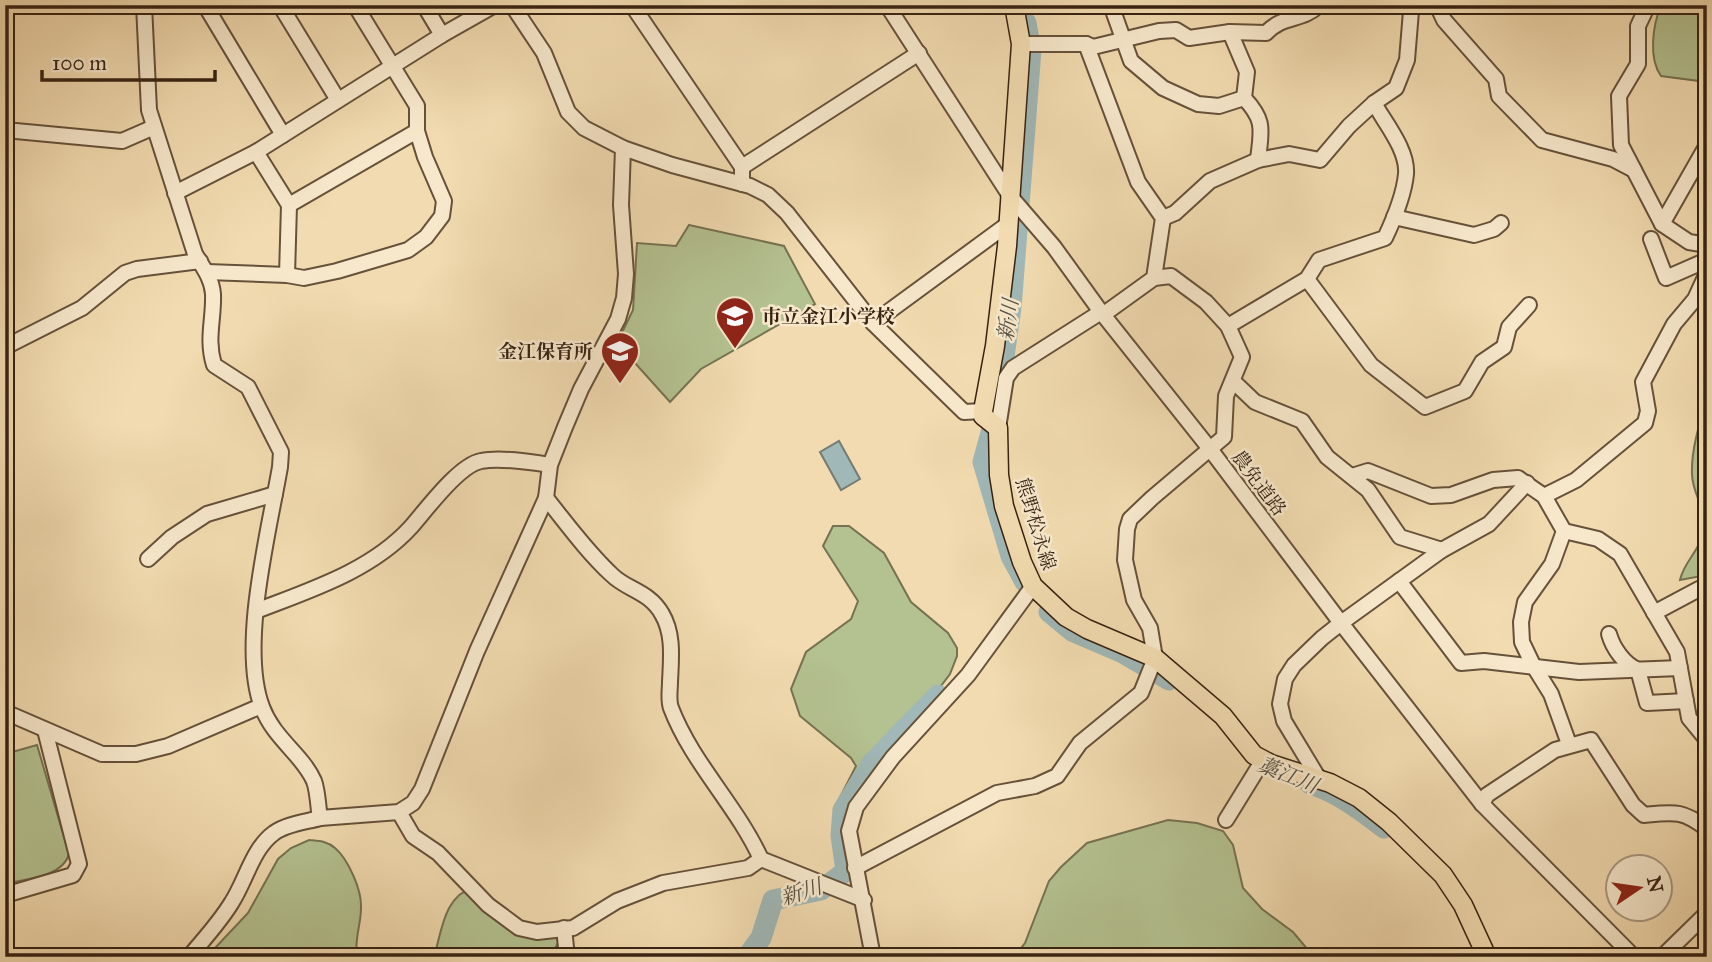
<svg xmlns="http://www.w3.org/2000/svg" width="1712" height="962" viewBox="0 0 1712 962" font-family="'IM FELL Great Primer','Noto Serif JP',serif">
	<rect width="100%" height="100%" fill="#f2dbb0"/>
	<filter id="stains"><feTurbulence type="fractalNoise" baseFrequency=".00286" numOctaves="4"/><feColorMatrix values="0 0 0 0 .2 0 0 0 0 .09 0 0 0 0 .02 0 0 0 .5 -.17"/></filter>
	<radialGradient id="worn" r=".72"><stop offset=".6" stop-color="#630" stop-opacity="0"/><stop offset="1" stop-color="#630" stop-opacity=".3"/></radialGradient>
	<!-- green -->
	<g fill="#b4c190" stroke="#767252" stroke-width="2">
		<path d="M1661,5H1707V82L1661,76C1648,58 1653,25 1661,5Z"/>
		<polygon points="689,225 784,246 815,304 701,369 670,402 617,343 633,310 637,243 676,246"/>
		<path d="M1707,399V575L1680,580C1684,560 1703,549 1704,526C1705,507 1692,492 1692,474C1691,449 1700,422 1707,399Z"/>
		<polygon points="833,526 849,526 884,553 911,602 948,633 957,648 957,656 950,674 844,814 834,809 856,766 851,758 800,716 791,689 806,652 851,619 858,601 823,546"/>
		<path d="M37,745L69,854C63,877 25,879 5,884V754Z"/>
		<polygon points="1168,820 1197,823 1223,831 1233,845 1243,888 1262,909 1293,932 1314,957 1014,957 1025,943 1049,881 1061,867 1087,843"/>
		<path d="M309,840C318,841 328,841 335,848C348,859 362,890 361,908C361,925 354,940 357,957H212L215,948L248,913L278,859L291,848Z"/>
		<path d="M474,887L508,917L556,935L558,943L550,957H434C442,930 444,896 474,887Z"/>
	</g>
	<!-- water -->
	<polygon fill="#a0b8b7" stroke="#767c75" stroke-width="2" points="839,441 860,479 841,490 820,452"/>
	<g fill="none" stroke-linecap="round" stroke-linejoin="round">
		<!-- river -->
		<g stroke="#a0b8b7" stroke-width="21">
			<polyline points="1025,582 1011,556 983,462 995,418 1011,308 1031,50 1026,23"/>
			<polyline points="1049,612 1072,631 1121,652 1169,680"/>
			<path d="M1310,784C1337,792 1362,811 1384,828"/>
			<polyline points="747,957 761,938 773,900 821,890 846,871 841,835 843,810 872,763 938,695"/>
		</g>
		<defs>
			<g id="minor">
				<path d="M144,5L149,110L195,254C203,267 212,279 213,294C214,320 206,338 214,365L248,387L281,452L280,467C269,531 239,646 262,707C274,739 302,754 314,781C318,792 318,807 320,818L399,812L413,803L422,789L477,651L546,498L550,465L565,427L581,389L618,319L624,298L626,274L621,205L623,148"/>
				<polyline points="205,5 283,135"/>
				<polyline points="280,5 338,100"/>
				<polyline points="424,5 442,35"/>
				<polyline points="512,5 544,53 568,112 584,128 623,148 672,165 750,186 768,195 787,213 873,323 964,412 983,411"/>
				<polyline points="632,5 742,167 742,184"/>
				<polyline points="887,5 1010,196 1054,247 1101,312 1210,449 1341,623 1482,804 1634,957"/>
				<polyline points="1111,5 1131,61 1163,88 1198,104 1219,106 1244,98"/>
				<polyline points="1437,5 1444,20 1496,79 1499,96 1542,140 1613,159 1634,170"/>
				<polyline points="1648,5 1638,26 1638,64 1619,96 1621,145 1662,224 1689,242 1707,245"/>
				<path d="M1230,32L1247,72L1244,98C1266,121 1261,131 1258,160"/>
				<polyline points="1021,44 1086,44 1138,182 1163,218 1154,278 1104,314"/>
				<path d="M1086,44L1093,47L1159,31L1176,30L1189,38L1230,32L1266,33C1284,14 1302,22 1319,5"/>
				<polyline points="5,130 122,141 154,127"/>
				<polyline points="256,152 289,205 287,275"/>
				<polyline points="742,167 919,53"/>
				<polyline points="175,193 256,152 442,35 495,5"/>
				<polyline points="289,205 417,131"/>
				<polyline points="1394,217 1474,235 1494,229 1501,223"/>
				<polyline points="1163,218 1175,213 1210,181 1258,160 1289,154 1320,160 1349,126 1374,103 1396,88 1407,60 1411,11 1417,5"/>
				<polyline points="1662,224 1707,145"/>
				<polyline points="1651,239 1666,278 1707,260"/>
				<polyline points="207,272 287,275 304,278 337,271 408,250 426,237 442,216 444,201 425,157 417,131 417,106 355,5"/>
				<polyline points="1307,279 1371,365 1425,407 1465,391 1482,362 1504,347 1509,327 1529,305"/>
				<polyline points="873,323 1008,224"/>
				<path d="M1228,326L1307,279L1319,260L1385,238C1394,219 1404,195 1406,174C1408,150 1385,123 1374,103"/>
				<polyline points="5,347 82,308 125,273 137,269 200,261"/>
				<polyline points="1233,381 1255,402 1302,421 1327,457 1368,490 1400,537 1442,550"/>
				<polyline points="998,428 1006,378 1013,368 1101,312"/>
				<polyline points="1352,476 1368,471 1431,496 1451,495 1493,480 1518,478 1544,496 1564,531 1598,539 1620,554 1677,652 1689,718 1707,740"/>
				<polyline points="1544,496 1576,480 1645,423 1648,411 1643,382 1674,324 1695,299 1707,273"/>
				<path d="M546,498C567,524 587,552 612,575C627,590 649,591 662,614C674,634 671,659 670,682C670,690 668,700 671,708C692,763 737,806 761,859L864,900"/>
				<polyline points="1564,531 1552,564 1525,602 1521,622 1522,642 1533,665 1551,694 1569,744"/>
				<polyline points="148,559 172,537 207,514 275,494"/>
				<polyline points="1399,581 1461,663 1484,661 1579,672 1680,668"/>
				<path d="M256,611C310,590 371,571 411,527C426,510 459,465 481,461C500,457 531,462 550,465"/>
				<polyline points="1654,613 1699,589 1707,588"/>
				<path d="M1609,634C1613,648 1624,664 1638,670L1647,703L1686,701"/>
				<polyline points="5,712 102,754 136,754 168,746 261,706"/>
				<polyline points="1319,779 1284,721 1280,704 1285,679 1294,665 1322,638 1341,623 1442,550 1489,524 1527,483"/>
				<path d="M1482,804L1487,795L1555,750L1591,740L1633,805L1644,815C1674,812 1683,810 1707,829"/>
				<polyline points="399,812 413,836 438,853 488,905 519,928 537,932 573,928 617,901 663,883 748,868 761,859"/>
				<polyline points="1226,820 1263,760"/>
				<polyline points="855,868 997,793 1035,786 1057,776 1080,743 1141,693 1155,658 1150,628 1134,600 1125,560 1127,529 1130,519 1152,498 1224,437 1226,396 1242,357 1228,326 1206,302 1171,276 1154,278"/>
				<polyline points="5,895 73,875 79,864 45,730"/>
				<polyline points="564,928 567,957"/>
				<path d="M189,957C204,939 220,922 232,902C246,880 253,848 274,833C286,824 306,822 320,818"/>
				<polyline points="873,957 849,831 856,807 893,757 968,675 1033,586"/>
				<polyline points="1662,957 1707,913"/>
			</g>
			<polyline id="major" points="1014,5 1021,44 1007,246 995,346 983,411 983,416 998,428 999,475 1004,506 1022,562 1033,586 1066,617 1087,629 1155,658 1223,716 1254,755 1271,764 1330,783 1359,798 1389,822 1443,875 1463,905 1487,957"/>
		</defs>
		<!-- minor casing -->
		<use href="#minor" stroke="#66513a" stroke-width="18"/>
		<!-- major casing -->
		<use href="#major" stroke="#372313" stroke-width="21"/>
		<!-- minor -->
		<use href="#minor" stroke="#f7e8cc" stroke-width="14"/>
		<!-- major -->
		<use href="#major" stroke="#f2dbb0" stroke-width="18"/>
	</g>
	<!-- icons -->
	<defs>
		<symbol id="school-pin" viewBox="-11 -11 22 30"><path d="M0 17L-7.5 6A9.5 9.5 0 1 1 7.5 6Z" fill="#8f2418" stroke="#f7e8cc"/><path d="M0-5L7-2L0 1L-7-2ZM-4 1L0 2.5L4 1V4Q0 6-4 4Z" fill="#fff"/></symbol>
	</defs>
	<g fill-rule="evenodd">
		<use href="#school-pin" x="713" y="294" width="44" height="60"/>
		<use href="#school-pin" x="598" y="329" width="44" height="60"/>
	</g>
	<g text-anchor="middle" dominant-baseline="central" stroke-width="5" stroke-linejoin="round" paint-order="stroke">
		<!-- poi labels -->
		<g font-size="19" font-weight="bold" fill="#372313" stroke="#f7e8cc" text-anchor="start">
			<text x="762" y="316">市立金江小学校</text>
			<text x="593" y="351" text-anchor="end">金江保育所</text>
		</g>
		<!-- street labels -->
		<g font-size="19" fill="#372313" stroke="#f7e8cc">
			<text transform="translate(1259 483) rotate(53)">農免道路</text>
			<text transform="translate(1036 524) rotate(73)">熊野松永線</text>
		</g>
		<!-- water labels -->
		<g font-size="21" font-style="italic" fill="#565044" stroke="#f7e8cc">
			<text transform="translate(1008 320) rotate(-82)">新川</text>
			<text transform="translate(1288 775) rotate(22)">藁江川</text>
			<text transform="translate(801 892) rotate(-18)">新川</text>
		</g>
	</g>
	<!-- margin -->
	<rect width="1712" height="962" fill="none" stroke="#f2dbb0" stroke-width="28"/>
	<rect x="7" y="7" width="1698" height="948" fill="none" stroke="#372313" stroke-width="3.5"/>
	<rect x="14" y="14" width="1684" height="934" fill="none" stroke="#372313" stroke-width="2"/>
	<!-- north arrow -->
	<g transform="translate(1639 888) rotate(77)"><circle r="33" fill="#f7e8cc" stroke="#aa9982" stroke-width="2"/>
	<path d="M0-5L12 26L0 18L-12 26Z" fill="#8f2418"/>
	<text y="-10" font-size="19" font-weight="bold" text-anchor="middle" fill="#372313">N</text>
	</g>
	<!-- scale -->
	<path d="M42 70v10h173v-10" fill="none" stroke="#372313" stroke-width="3.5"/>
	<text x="52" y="70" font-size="21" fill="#372313" stroke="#f7e8cc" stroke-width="5" paint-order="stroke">100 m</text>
	<rect width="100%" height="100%" filter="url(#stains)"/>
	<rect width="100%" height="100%" fill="url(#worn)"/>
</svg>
